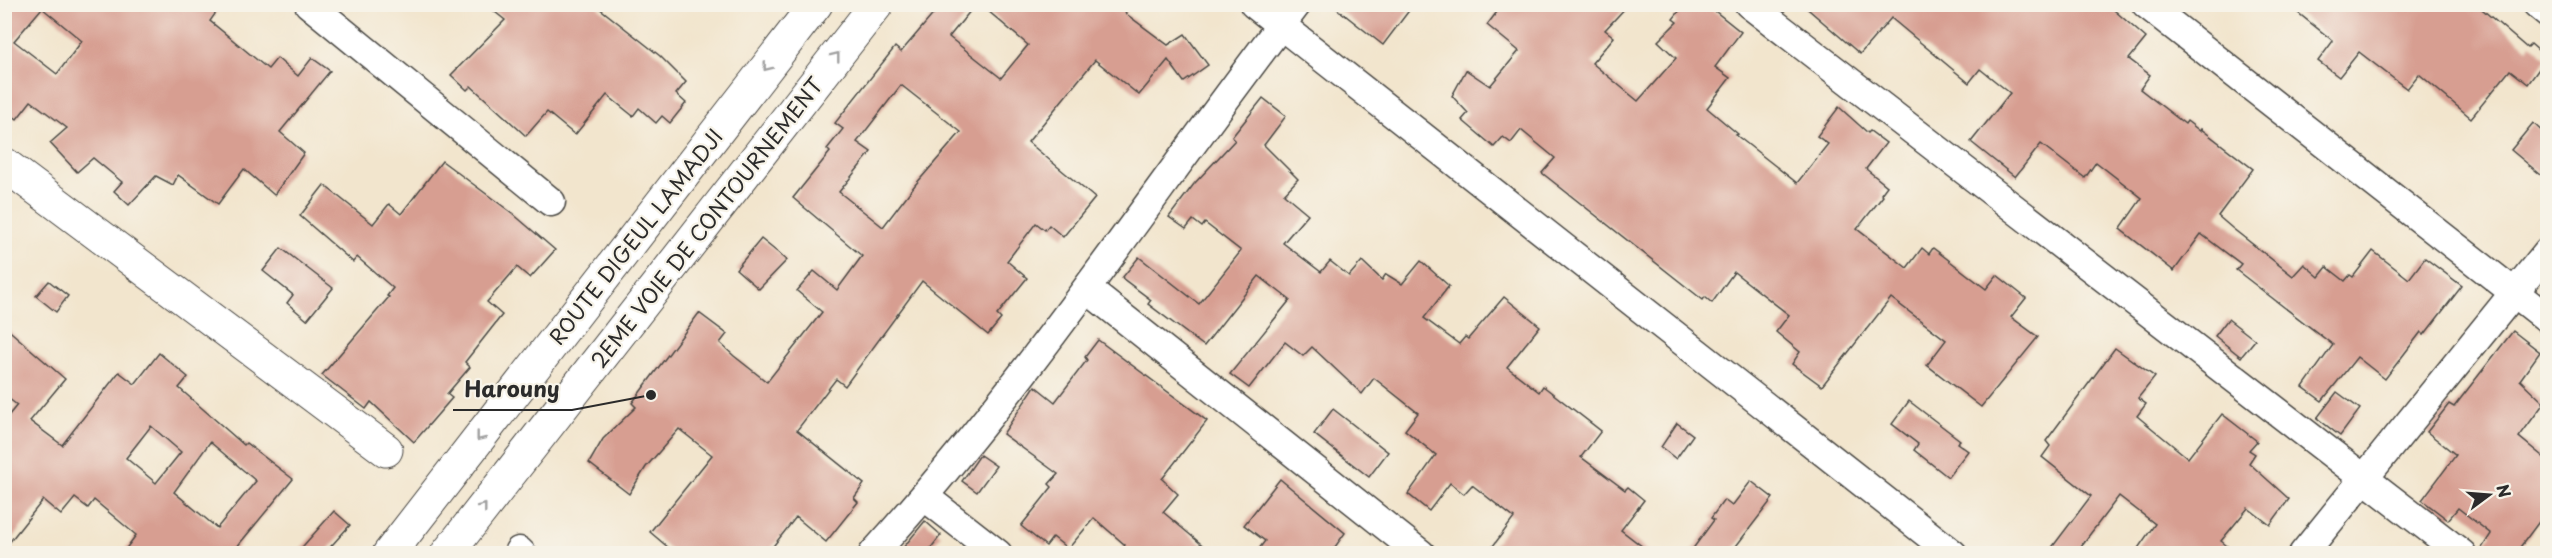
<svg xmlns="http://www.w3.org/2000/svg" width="2552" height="558" viewBox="0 0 2552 558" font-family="'Playpen Sans',sans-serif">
	<rect width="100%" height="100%" fill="#f7f3e8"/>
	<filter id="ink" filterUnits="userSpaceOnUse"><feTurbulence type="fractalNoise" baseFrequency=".0167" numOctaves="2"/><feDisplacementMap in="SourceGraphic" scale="12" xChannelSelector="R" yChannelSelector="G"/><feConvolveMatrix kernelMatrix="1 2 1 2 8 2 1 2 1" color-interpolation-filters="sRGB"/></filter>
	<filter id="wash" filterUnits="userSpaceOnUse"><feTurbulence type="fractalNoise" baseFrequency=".008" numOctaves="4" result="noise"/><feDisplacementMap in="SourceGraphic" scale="24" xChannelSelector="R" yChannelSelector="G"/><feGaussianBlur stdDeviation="1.35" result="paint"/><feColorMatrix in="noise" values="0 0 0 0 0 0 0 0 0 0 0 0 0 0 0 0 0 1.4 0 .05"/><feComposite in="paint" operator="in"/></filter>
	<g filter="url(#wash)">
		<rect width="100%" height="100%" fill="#f2e5cd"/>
		<g id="blocks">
			<!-- building -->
			<g fill="#d79e91" fill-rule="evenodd">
				<path d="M4,4H222L210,21L268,69L277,58L298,76L312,58L330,71L280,132L304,153L274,195L244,169L218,204L178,175L173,185L156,176L129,205L114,191L122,182L93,158L77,172L50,143L67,128L31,101L17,119L4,109ZM42,8L82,41L57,74L14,41Z"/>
				<polygon points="485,4 594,4 660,56 686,82 676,94 686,103 670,123 662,116 656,123 639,108 633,116 607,95 575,135 547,112 526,136 471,86 467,90 451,75 505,20"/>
				<path d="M942,4H976L949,37L1001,78L1028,45L980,4H1132L1125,13L1168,45L1185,34L1208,65L1184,82L1168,60L1139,95L1095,60L1028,142L1095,198L1063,237L1049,225L1045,230L1036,223L1007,261L1027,278L997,315L1001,319L988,335L922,281L845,386L836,379L797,430L864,484L854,498L858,502L826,542L796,517L767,554H676L650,532L712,455L679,429L646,467L629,494L589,463L603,439L636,407L632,403L699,313L727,334L720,343L734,356L767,382L822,312L797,291L814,271L837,290L862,256L793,198L830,152L827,149L843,129L835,123L895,47L901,52ZM901,85L961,132L915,185L883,227L839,192L871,152L857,142Z"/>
				<polygon points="1331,4 1414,4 1383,45"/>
				<polygon points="1503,4 1629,4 1605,30 1614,37 1592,63 1638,101 1676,58 1658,41 1677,22 1673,19 1685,4 1706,4 1741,32 1715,67 1730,78 1707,108 1738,134 1736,135 1797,183 1828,144 1817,136 1839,107 1868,133 1870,131 1886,143 1866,169 1887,186 1881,194 1883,196 1857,229 1907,268 1922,248 1929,254 1933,248 1986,289 1997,275 2026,298 2011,317 2038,337 1981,407 1927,365 1946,340 1891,298 1822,386 1792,364 1800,352 1776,332 1789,315 1734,272 1712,303 1705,297 1703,300 1542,173 1555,158 1521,130 1511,143 1503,137 1494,147 1462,120 1468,113 1452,96 1466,70 1490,86 1519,51 1487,25"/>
				<polygon points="1802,4 2107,4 2146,38 2129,59 2150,75 2140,89 2185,124 2187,121 2200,131 2201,129 2253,169 2218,216 2232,228 2293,276 2304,264 2319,277 2327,267 2345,281 2350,275 2353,277 2373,251 2409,279 2425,258 2462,286 2424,335 2421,332 2385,379 2357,357 2322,401 2303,387 2333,345 2236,270 2241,264 2201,234 2174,271 2120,229 2142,198 2096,162 2085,178 2041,144 2015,177 1971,142 2010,93 1980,69 1969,83 1891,18 1860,54"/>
				<polygon points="2287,4 2476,4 2527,48 2531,44 2547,58 2528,84 2510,70 2471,118 2419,74 2407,89 2359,52 2339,77 2318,61 2333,41"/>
				<polygon points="1263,98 1286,116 1264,145 1298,179 1284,194 1308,214 1283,243 1321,272 1330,261 1349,276 1362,261 1382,280 1386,274 1402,284 1421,261 1449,286 1424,318 1459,344 1465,337 1468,339 1504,297 1540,326 1507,367 1539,392 1543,386 1601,431 1581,457 1625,490 1628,487 1644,500 1621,530 1652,554 1487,554 1514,518 1472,485 1464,494 1450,483 1429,511 1408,494 1436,455 1405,430 1418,413 1374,378 1362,394 1312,347 1303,356 1285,342 1249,388 1230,374 1290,300 1259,276 1204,346 1148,304 1151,300 1122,278 1139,257 1199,304 1241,251 1205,223 1202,227 1193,220 1186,229 1169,217 1194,184 1235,140 1232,137"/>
				<polygon points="2533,123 2547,136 2547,180 2511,150"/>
				<polygon points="442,161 512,213 555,250 530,278 517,267 487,302 502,315 465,362 470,367 447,394 452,398 414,442 371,402 366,409 322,375 389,297 387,296 393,288 357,257 353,262 300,216 324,185 373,224 389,204 401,214"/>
				<polygon points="761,239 787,260 759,289 736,269"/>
				<polygon points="281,248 333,288 307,320 287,303 293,295 263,271"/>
				<polygon points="49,281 68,296 56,312 36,296"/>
				<polygon points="2228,319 2255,340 2241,357 2215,336"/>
				<path d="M4,326L65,379L30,421L62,445L119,372L135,384L159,353L188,377L179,388L244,445L246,443L293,479L231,554H122L136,535L94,500L88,508L75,498L61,515L43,500L4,549V421L17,405L4,395ZM151,426L181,452L156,483L126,458ZM210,442L256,481L217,528L174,492Z"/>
				<polygon points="2513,331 2540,352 2520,380 2544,403 2519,437 2547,460 2547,511 2515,554 2478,554 2491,534 2458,508 2448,520 2422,500 2456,455 2427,432 2449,404 2454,407"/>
				<polygon points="1098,340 1207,421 1162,479 1178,494 1163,512 1213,554 1119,554 1125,545 1094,518 1068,549 1053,537 1046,546 1021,526 1052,487 1049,484 1058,474 1003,434 1035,386 1055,402 1087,360 1085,357"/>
				<polygon points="2115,348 2155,377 2138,398 2146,404 2137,416 2188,458 2222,414 2257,441 2249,450 2255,454 2249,463 2289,499 2270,525 2248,508 2221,541 2237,554 2134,554 2155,524 2119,496 2075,554 2047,554 2091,496 2042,457 2050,446 2046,441"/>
				<polygon points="2337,392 2360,409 2340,436 2317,418"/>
				<polygon points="1909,401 1960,440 1957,443 1968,451 1948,477 1914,450 1918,444 1892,424"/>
				<polygon points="1333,409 1388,452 1369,477 1314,434"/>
				<polygon points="1677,423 1693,435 1676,459 1661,447"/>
				<polygon points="980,455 996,466 977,492 962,481"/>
				<polygon points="1280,479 1345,533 1330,554 1255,554 1265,541 1244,525"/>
				<polygon points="1751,481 1773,498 1730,554 1689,554 1714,520 1711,518 1724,500 1732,506"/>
				<polygon points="334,511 350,525 324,554 296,554"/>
				<polygon points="925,521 941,535 926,554 898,554"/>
			</g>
		</g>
	</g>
	<g filter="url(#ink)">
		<use href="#blocks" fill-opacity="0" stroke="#494743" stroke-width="1.5"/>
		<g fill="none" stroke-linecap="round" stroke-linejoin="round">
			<defs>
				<g id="minor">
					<polyline points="309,4 551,202"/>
					<polyline points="1254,4 1953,554"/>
					<polyline points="1749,4 2462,554"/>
					<polyline points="2146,4 2548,319"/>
					<polyline points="2537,4 2548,13"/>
					<polyline points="1087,289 1421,554"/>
					<polyline points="925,497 998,554"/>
					<polyline points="519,551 522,554"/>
					<path d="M873,554C1029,382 1156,187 1297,4"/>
					<polyline points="2303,554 2548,251"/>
				</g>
				<polyline id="tertiary" points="4,164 386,450"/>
				<g id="secondary">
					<polyline points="389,554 816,4"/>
					<polyline points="447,554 877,4"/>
				</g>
			</defs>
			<!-- minor casing -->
			<use href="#minor" stroke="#494743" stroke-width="31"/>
			<!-- tertiary casing -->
			<use href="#tertiary" stroke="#494743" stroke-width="35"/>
			<!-- secondary casing -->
			<use href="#secondary" stroke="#494743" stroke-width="35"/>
			<!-- minor -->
			<use href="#minor" stroke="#fff" stroke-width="28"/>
			<!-- tertiary -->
			<use href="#tertiary" stroke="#fff" stroke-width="33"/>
			<!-- secondary -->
			<use href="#secondary" stroke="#fff" stroke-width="33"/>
		</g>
		<!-- one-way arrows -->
		<defs><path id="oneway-chevron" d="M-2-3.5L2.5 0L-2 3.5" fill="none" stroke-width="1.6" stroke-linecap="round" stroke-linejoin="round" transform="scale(1.5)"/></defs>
		<g stroke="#a0a0a0">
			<use href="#oneway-chevron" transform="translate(836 56) rotate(-52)"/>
			<use href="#oneway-chevron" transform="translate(767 67) rotate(128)"/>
			<use href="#oneway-chevron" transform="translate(480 437) rotate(128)"/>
			<use href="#oneway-chevron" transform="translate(483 507) rotate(-52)"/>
		</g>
	</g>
	<g text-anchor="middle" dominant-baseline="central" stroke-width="4.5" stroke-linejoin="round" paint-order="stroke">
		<!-- street labels -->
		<g font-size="21" fill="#2b2b2b" stroke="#f7f3e8">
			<text transform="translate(706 222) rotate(-52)">2EME VOIE DE CONTOURNEMENT</text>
			<text transform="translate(635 236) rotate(-52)">ROUTE DIGEUL LAMADJI</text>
		</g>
	</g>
	<!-- callouts -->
	<path fill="none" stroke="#2b2b2b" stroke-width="2" d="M651 395L572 410H453"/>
	<circle fill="#2b2b2b" stroke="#f7f3e8" stroke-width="2" cx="651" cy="395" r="6"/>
	<g font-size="22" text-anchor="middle" font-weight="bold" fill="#2b2b2b" stroke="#f7f3e8" stroke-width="4.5" stroke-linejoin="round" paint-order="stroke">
		<text x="512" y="397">Harouny</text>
	</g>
	<!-- margin -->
	<rect width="2552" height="558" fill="none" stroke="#f7f3e8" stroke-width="24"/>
	<!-- north arrow -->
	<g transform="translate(2489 495) rotate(74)" stroke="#f7f3e8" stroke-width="4.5" paint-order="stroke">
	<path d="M0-4.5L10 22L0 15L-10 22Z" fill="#2b2b2b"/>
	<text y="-9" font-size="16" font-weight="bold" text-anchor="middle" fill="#2b2b2b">N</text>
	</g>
</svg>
